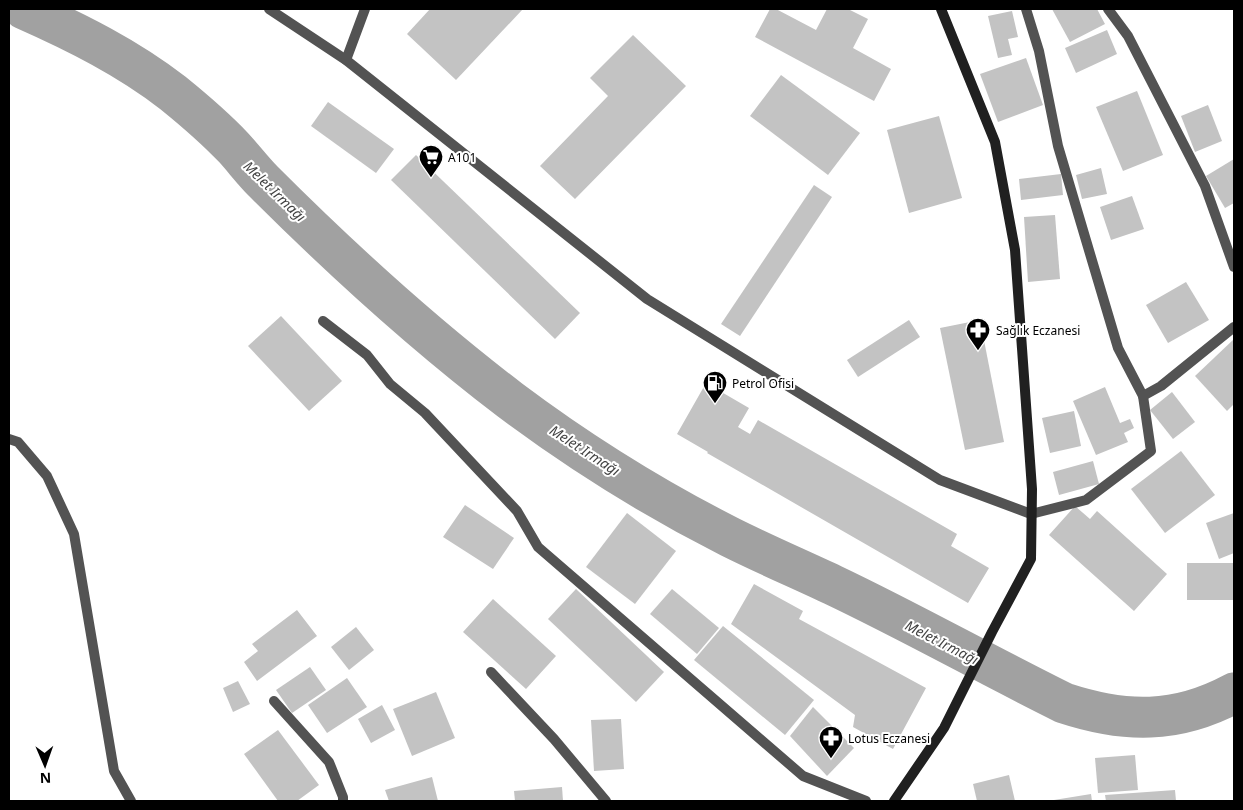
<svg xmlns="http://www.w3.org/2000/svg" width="1243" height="810" viewBox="0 0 1243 810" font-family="'Noto Sans',sans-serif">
	<rect width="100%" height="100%" fill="#fff"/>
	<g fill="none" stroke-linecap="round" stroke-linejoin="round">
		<!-- river -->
		<path stroke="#a1a1a1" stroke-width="41" d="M24,9C76,32 128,58 173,93C194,110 215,128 234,148C244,159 253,171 263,181C341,259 422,333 510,400C578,451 653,498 730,537C764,554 799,569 833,585C911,622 987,665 1064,703C1125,723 1176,724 1234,693"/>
	</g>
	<!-- building -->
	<g fill="#c3c3c3">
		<polygon points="430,9 523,9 456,80 407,34"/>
		<polygon points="770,9 776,9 816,30 827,9 848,9 868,19 853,48 891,69 874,101 755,37"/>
		<polygon points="1052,9 1097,9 1105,24 1070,42"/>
		<polygon points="1012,11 1018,37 1008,39 1012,55 998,58 988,16"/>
		<polygon points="1107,30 1117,54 1076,73 1065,48"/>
		<polygon points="633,35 686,86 575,199 540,166 608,96 590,78"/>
		<polygon points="1026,58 1043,105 998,122 980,74"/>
		<polygon points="781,75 860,133 828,175 750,116"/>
		<polygon points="1137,91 1163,155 1123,171 1096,107"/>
		<polygon points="328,102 394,149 376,173 311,126"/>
		<polygon points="1208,105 1222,141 1195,152 1181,116"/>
		<polygon points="939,116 962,198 909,213 887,130"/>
		<polygon points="416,155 580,313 555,339 391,180"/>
		<polygon points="1234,159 1234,203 1225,208 1206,176"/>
		<polygon points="1101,168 1107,194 1082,199 1076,175"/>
		<polygon points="1061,174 1063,195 1021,200 1019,179"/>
		<polygon points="814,185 832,197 740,336 721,324"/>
		<polygon points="1132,196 1144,229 1111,240 1100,207"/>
		<polygon points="1055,215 1060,279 1028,282 1024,217"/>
		<polygon points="1186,282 1209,320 1168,343 1146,305"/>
		<polygon points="281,316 342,381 309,411 248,346"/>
		<polygon points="909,320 920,337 858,377 847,360"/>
		<polygon points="980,320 1004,442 965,450 940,328"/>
		<polygon points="1234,339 1234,404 1227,411 1195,376"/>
		<polygon points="706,383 749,408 738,427 750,434 758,420 957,534 951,546 989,568 968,603 707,453 708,452 677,434"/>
		<polygon points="1105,387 1120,423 1130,419 1134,428 1124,433 1128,442 1096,455 1073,401"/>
		<polygon points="1172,392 1195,422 1173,439 1150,410"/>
		<polygon points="1074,411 1081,446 1050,453 1042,418"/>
		<polygon points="1181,451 1215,495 1165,533 1131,489"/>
		<polygon points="1093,461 1099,484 1059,495 1053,472"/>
		<polygon points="465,505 514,538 493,569 443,537"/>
		<polygon points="1075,506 1090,519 1097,511 1167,574 1134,611 1049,535"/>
		<polygon points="627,513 676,551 635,604 586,567"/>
		<polygon points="1234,513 1234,553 1219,559 1206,523"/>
		<rect x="1187" y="563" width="47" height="37"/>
		<polygon points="754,584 803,611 799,619 926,688 893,749 853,727 855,715 731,624"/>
		<polygon points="576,589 664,672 636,702 548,619"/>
		<polygon points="672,589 719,628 697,654 650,614"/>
		<polygon points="493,599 556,656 526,689 463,632"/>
		<polygon points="297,610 317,636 257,681 244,662 258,651 252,644"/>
		<polygon points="723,626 814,700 785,735 694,660"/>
		<polygon points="356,627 374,650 349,670 331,647"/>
		<polygon points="310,667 326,690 292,713 276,690"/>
		<polygon points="347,678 367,707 327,733 308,705"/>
		<polygon points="238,681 250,704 233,712 223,688"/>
		<polygon points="436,692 455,738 412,756 393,709"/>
		<polygon points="382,705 395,730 371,743 358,719"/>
		<polygon points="813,707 854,748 827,776 790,736"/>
		<polygon points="621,719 624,769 594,771 591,720"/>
		<polygon points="278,730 319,785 297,801 278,801 244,754"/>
		<polygon points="1135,755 1138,790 1098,793 1095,758"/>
		<polygon points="1009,775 1015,801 977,801 973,784"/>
		<polygon points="432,777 438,801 389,801 385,790"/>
		<polygon points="562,787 563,801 515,801 514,791"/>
		<polygon points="1175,790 1176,801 1106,801 1105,795"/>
		<polygon points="1091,794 1092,801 1054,801 1054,800"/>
	</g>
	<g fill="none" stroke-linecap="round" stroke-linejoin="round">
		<!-- minor -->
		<g stroke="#535353" stroke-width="10">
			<polyline points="269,9 346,60 647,299 940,480 1031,514 1086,500 1151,451 1143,396 1118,348 1058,146 1039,51 1026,9"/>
			<polyline points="1108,9 1128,36 1205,186 1234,267"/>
			<polyline points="346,60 365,9"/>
			<polyline points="323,321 367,355 390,384 425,413 517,511 538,547 803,776 866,801"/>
			<polyline points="1143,396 1161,386 1234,327"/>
			<polyline points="9,439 18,442 47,476 74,534 114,771 131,801"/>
			<polyline points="491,672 554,739 606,801"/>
			<polyline points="274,701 329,762 343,797 343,801"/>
		</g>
		<!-- secondary -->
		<polyline stroke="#202020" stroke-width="10" points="894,801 944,728 992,632 1031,559 1032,489 1015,250 995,142 941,9"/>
	</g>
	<!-- icons -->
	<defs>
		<symbol id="supermarket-pin" viewBox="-11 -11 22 30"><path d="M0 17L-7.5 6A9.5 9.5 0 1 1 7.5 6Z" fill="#000" stroke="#fff"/><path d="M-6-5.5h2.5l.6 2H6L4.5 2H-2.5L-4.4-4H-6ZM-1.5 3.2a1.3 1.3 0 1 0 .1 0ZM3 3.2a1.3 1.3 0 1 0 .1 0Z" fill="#fff"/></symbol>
		<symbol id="pharmacy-pin" viewBox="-11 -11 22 30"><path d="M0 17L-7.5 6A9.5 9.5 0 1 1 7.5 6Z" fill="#000" stroke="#fff"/><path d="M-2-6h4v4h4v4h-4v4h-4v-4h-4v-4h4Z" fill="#fff"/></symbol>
		<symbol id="fuel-pin" viewBox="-11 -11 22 30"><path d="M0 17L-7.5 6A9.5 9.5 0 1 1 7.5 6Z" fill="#000" stroke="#fff"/><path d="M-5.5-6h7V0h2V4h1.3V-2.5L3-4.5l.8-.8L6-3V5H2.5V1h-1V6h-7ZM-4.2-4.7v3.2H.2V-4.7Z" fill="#fff"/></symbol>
	</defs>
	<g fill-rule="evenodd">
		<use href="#supermarket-pin" x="417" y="143" width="28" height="38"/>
		<use href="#pharmacy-pin" x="964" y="316" width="28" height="38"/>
		<use href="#fuel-pin" x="701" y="369" width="28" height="38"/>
		<use href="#pharmacy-pin" x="817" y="724" width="28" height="38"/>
	</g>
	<g text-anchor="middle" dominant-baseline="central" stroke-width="4" stroke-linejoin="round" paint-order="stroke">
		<!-- poi labels -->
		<g font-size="12" fill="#000" stroke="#fff" text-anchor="start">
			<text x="448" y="157">A101</text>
			<text x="996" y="330">Sağlık Eczanesi</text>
			<text x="732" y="383">Petrol Ofisi</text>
			<text x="848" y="738">Lotus Eczanesi</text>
		</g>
		<!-- water labels -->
		<g font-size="14" font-style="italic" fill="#424242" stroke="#fff">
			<text transform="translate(275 191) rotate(44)">Melet Irmağı</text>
			<text transform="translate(585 450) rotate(33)">Melet Irmağı</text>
			<text transform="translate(942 642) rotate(27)">Melet Irmağı</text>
		</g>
	</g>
	<!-- border -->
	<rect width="1243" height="810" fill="none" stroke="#000000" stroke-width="20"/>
	<!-- north arrow -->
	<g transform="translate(45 765) rotate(178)" stroke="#ffffff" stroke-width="4" paint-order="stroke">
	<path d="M0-4L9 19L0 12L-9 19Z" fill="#000000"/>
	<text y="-8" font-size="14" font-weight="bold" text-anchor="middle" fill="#000000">N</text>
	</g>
</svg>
